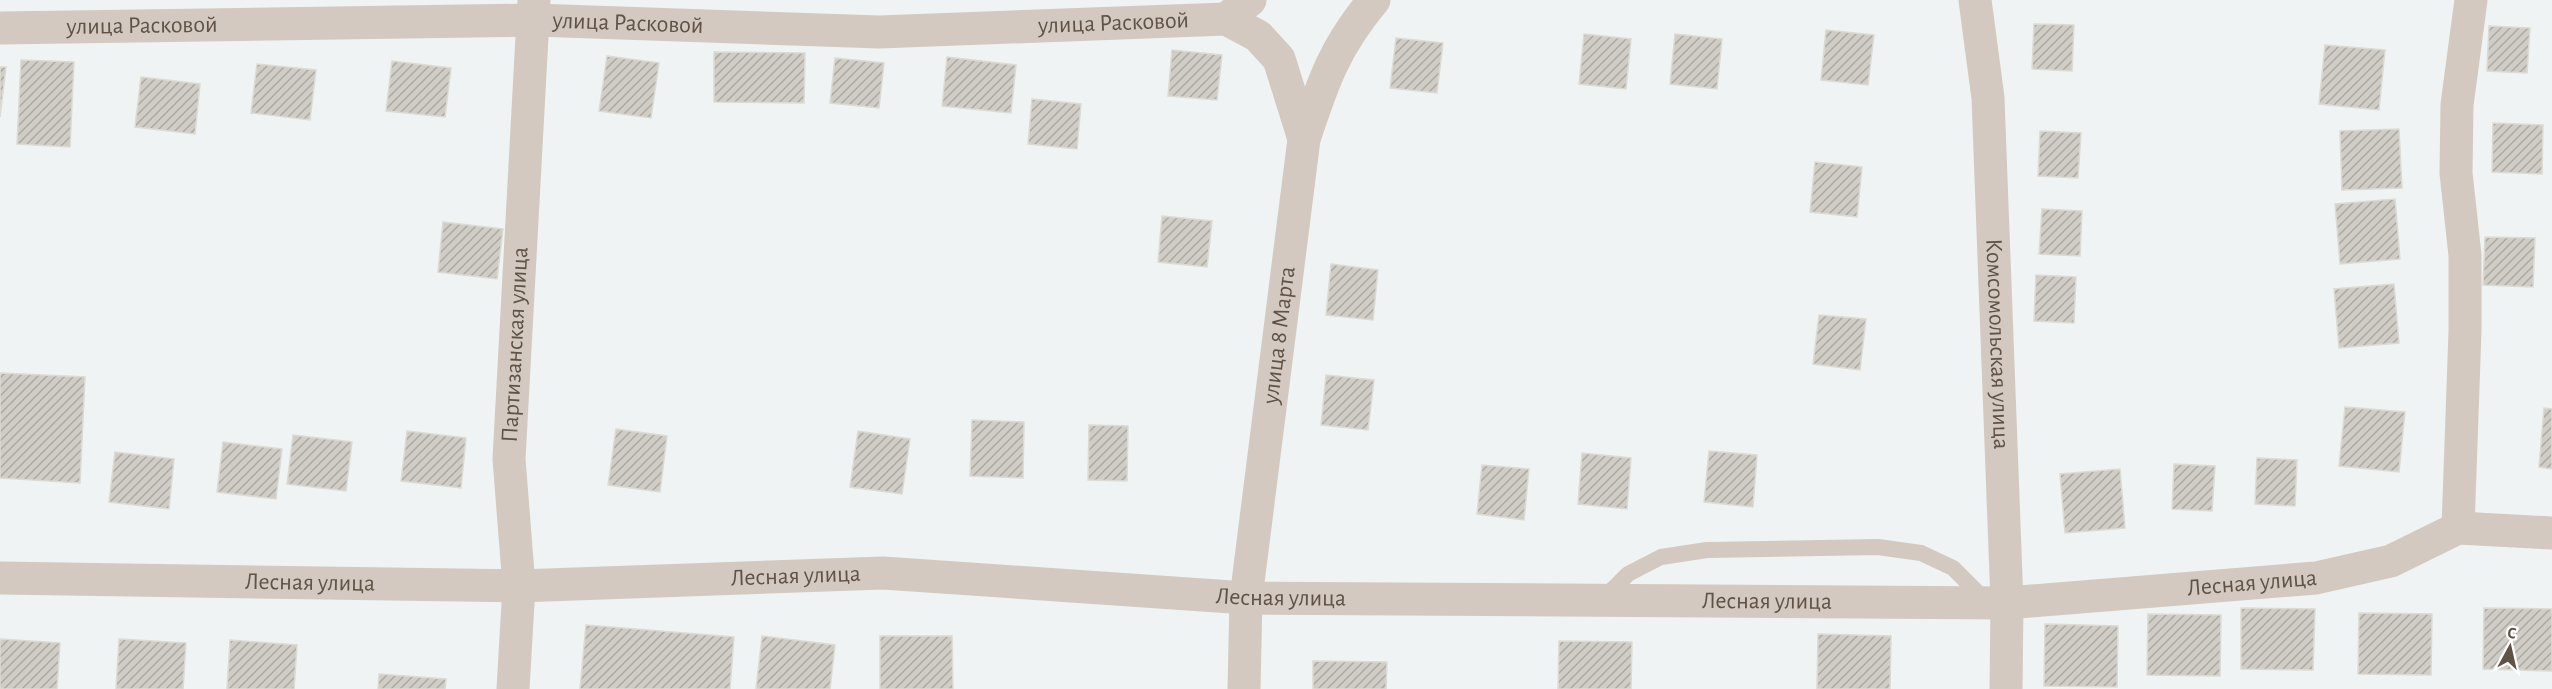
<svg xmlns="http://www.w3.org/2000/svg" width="2552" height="689" viewBox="0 0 2552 689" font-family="'Alegreya Sans',sans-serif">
	<defs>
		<pattern id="building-hatch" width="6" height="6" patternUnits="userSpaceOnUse" patternTransform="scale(1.5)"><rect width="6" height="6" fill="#d0cdc7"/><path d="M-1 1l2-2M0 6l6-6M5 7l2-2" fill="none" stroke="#aca9a3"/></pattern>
	</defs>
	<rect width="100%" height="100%" fill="#f0f3f3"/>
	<!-- building -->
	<g fill="url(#building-hatch)" stroke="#dcdad4" stroke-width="1.5">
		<polygon points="2034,24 2074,25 2072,71 2032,69"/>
		<polygon points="2489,26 2530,28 2527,73 2487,71"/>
		<polygon points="1826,30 1874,35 1868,85 1821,80"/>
		<polygon points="1584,34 1631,39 1626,89 1579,84"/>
		<polygon points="1675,34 1722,39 1717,89 1670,84"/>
		<polygon points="1396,38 1443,43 1437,93 1390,88"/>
		<polygon points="2325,45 2385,50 2379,110 2319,104"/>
		<polygon points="1172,50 1222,55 1217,100 1168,96"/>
		<polygon points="714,52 805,53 804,103 714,102"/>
		<polygon points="607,56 659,63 651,118 599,111"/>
		<polygon points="947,57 1016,65 1011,113 942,106"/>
		<polygon points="835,58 884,63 879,108 830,103"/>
		<polygon points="21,60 74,62 70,147 17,144"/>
		<polygon points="392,61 451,68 445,117 386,111"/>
		<polygon points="257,64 316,70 310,120 251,113"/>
		<polygon points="0,67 6,67 0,117"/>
		<polygon points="141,77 200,84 195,134 135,127"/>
		<polygon points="1032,99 1081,104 1077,149 1028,144"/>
		<polygon points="2493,123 2543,125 2542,174 2492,172"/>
		<polygon points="2399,129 2402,188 2342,190 2340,131"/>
		<polygon points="2040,131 2081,133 2078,178 2038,176"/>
		<polygon points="1815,162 1862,167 1857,217 1810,212"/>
		<polygon points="2395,199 2400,259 2340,264 2335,204"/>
		<polygon points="2042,209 2082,211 2080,256 2039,254"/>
		<polygon points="1162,216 1212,221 1207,267 1158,262"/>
		<polygon points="443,222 503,229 497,279 438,272"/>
		<polygon points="2485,237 2535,238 2533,287 2483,285"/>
		<polygon points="1331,264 1378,270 1373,320 1326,315"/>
		<polygon points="2036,275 2076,277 2074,323 2034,321"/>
		<polygon points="2394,284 2399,343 2339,348 2334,289"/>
		<polygon points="1819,315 1866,319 1860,370 1813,364"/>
		<polygon points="0,373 85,377 80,483 0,478"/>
		<polygon points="1326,375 1374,380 1368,430 1321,425"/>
		<polygon points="2345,407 2405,412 2399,472 2339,466"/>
		<polygon points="2544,408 2552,409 2552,469 2539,467"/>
		<polygon points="972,420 1024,422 1023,478 970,476"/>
		<polygon points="1089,425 1128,426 1127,481 1088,480"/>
		<polygon points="616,429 667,436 660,492 608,485"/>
		<polygon points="407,431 466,438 461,488 401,481"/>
		<polygon points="858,431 910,439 902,494 850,487"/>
		<polygon points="293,435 352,442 346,491 287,484"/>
		<polygon points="223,442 282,449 276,499 217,492"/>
		<polygon points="1709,451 1757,455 1753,507 1704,502"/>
		<polygon points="115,452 174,459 169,509 109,502"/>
		<polygon points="1582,453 1631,458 1627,509 1578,504"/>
		<polygon points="2257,458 2297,460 2295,506 2255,504"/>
		<polygon points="2174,464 2215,466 2212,511 2172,509"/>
		<polygon points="1482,465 1529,469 1524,520 1477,514"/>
		<polygon points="2120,469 2125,528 2065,533 2060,474"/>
		<polygon points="2241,608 2315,609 2313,670 2241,669"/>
		<polygon points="2484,608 2552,609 2552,671 2483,669"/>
		<polygon points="2359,613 2432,614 2431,675 2358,674"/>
		<polygon points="2148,614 2221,615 2220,676 2147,675"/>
		<polygon points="2045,624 2118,626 2117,687 2044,686"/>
		<polygon points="586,625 734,637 730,689 580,689"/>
		<polygon points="1818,634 1891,636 1890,689 1817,689"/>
		<polygon points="762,636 835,645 830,689 756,689"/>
		<polygon points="880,636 952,636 953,689 880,689"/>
		<polygon points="0,639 60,643 57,689 0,689"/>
		<polygon points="119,639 186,643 183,689 116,689"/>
		<polygon points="230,640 297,645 294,689 227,689"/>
		<polygon points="1559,641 1632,642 1631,689 1558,689"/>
		<polygon points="1313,661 1387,662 1386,689 1313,689"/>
		<polygon points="379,674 446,679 445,689 378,689"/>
	</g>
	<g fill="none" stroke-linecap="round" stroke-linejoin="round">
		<!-- service -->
		<polyline stroke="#d3c9c0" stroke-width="16" points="1602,600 1628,574 1661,557 1707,550 1878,547 1921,553 1953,568 1987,602"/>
		<!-- minor -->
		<g stroke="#d3c9c0" stroke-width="33">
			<path id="s1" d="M1975,0L1988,98L2007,603L2006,689"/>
			<polyline points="1226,19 1258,36 1279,59 1304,139"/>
			<path id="s2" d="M0,28L535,20L879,32L1226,19L1250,0"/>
			<polyline points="2458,528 2465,331 2465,255 2456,173 2457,105 2471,0"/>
			<path id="s3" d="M0,578L519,586L883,573L1246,598L2007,603L2316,578L2391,561L2458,528L2552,533"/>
			<path id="s4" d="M513,689L519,586L509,459L534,0"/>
			<path id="s5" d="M1244,689L1246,598L1304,139C1323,82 1334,48 1374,0"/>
		</g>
	</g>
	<g text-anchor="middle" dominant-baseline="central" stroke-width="6" stroke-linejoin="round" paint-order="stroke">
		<!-- street labels -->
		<g font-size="24" fill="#605246" stroke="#fff">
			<text stroke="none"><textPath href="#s2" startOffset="628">улица Расковой</textPath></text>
			<text stroke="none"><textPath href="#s2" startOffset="1114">улица Расковой</textPath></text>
			<text stroke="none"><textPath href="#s2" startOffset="142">улица Расковой</textPath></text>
			<text stroke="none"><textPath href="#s5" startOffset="356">улица 8 Марта</textPath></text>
			<text stroke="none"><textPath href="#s1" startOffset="345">Комсомольская улица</textPath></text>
			<text stroke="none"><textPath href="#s4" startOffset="345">Партизанская улица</textPath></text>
			<text stroke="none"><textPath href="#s3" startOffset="796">Лесная улица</textPath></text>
			<text stroke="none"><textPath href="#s3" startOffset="2254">Лесная улица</textPath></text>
			<text stroke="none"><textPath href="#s3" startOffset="310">Лесная улица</textPath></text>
			<text stroke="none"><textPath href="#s3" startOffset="1282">Лесная улица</textPath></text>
			<text stroke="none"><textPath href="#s3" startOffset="1768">Лесная улица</textPath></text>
		</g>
	</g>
	<!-- north arrow -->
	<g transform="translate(2510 647) rotate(8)" stroke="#ffffff" stroke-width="4.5" paint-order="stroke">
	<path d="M0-4.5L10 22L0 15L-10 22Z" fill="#605246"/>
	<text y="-9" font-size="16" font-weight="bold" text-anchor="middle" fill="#605246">С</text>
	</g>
</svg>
